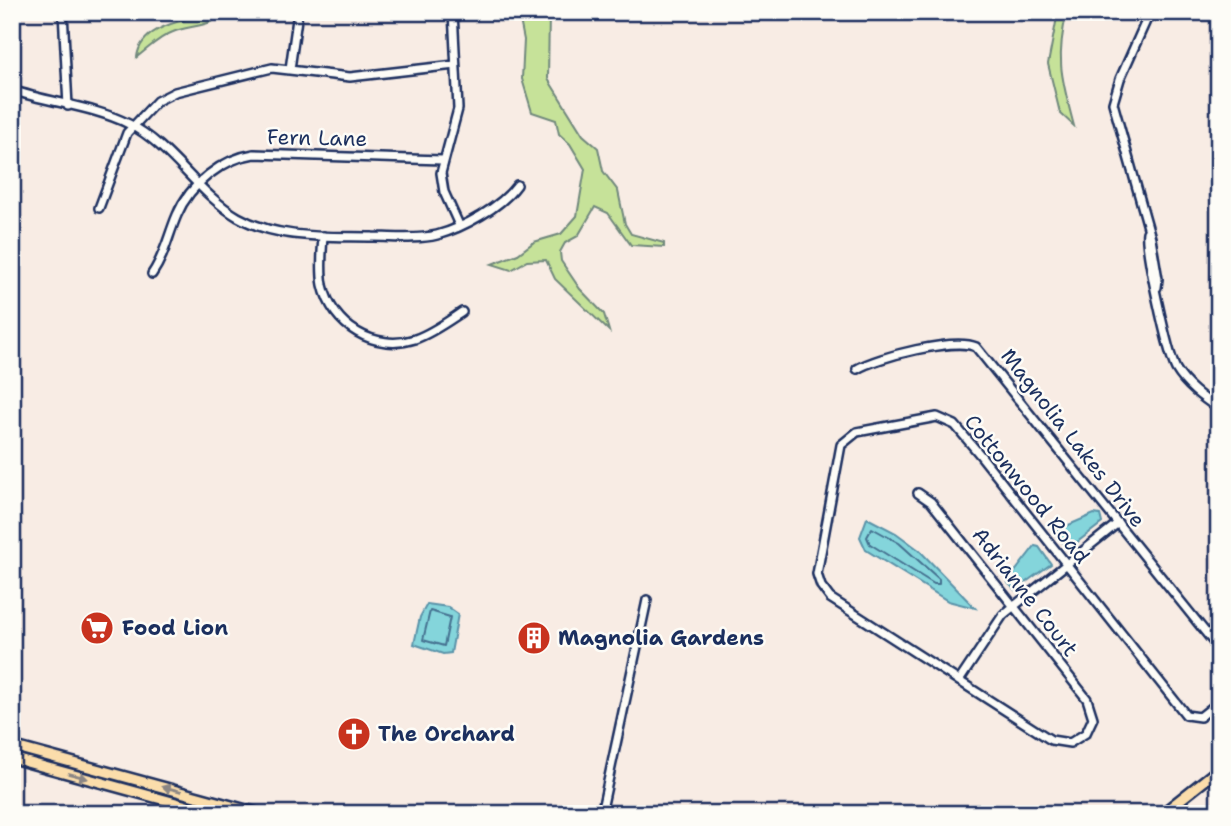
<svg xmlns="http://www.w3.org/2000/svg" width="1231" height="826" viewBox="0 0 1231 826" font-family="'Shantell Sans',sans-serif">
	<rect width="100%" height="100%" fill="#f8ece4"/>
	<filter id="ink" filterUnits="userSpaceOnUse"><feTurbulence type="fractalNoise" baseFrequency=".0143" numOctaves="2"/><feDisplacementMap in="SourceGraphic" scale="14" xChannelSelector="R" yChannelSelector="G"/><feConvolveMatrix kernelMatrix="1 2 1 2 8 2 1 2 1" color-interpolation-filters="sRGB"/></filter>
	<g filter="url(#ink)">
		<!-- green -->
		<g fill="#c6e299" stroke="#70887c" stroke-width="2">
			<path d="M210,12H224C208,29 193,24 173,32C159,37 149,48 137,57C141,25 185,21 210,12Z"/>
			<polygon points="525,12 549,12 548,79 583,135 598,148 603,171 618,191 625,224 631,234 664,243 664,247 631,245 608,213 595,207 578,236 565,243 560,252 561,261 580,289 604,314 609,331 555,279 546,260 527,261 511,270 492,264 518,254 534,242 561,234 577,216 585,169 570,144 559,134 556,120 532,112 522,79 524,40 520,20"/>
			<path d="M1058,12H1067C1055,60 1062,80 1074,126L1060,113L1048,64Z"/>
		</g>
		<!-- water -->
		<g fill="#84d5db" stroke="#5a93a9" stroke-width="2">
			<polygon points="1094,514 1100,515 1102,523 1072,546 1067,547 1057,536 1057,530"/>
			<polygon points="867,518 896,533 919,550 975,608 948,601 866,550 860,537"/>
			<polygon points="1035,546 1039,547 1051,564 1015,590 1008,583 1010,578"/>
			<polygon points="427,604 448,607 458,614 451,653 443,654 414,644 420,617"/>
		</g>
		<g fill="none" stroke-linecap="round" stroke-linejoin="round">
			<!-- shore -->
			<g stroke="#457190" stroke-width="2">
				<polygon points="872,528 899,543 939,579 939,584 934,584 870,544 867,537"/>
				<polygon points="430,611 450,617 444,646 423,640"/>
			</g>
			<defs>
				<g id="minor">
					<polyline points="63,12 68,106"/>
					<polyline points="453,12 458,109 441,173 444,192 459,225"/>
					<polyline points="1150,12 1120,79 1113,103 1151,238 1158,279 1157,287"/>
					<polyline points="290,69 298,12"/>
					<path d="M12,90C50,103 93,106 129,124C172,146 197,193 238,217C279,240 328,236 373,237C393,237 417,240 437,235C463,228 501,207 517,185"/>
					<polyline points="99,208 127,133 157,101 175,92 272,68 350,77 455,65"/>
					<path d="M1147,232C1144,247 1168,354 1176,369C1186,386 1203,398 1219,409"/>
					<path d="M323,236C322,252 320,269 323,285C332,326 375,352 415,339C432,333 447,322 462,312"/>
					<path d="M152,274C165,255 168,236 177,215C190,184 222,159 254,154L442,160"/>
					<path d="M857,369C877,357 955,337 976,347L1219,649"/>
					<polyline points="918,493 931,502 1087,699 1093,718 1086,733 1070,743 1051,740 830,598 821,586 817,574 841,445 857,432 937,417 955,425 981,456 1186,715 1200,717 1219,702"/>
					<polyline points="959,681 1003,615 1118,523"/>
					<polyline points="601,814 647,600"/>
				</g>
				<g id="major">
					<polyline points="12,746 261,814"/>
					<polyline points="12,758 216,814"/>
					<polyline points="1162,814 1219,769"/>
				</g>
			</defs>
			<!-- minor casing -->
			<use href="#minor" stroke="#1b2f5e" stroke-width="12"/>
			<!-- major casing -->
			<use href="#major" stroke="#1b2f5e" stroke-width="14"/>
			<!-- minor -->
			<use href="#minor" stroke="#fdfcf7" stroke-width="7"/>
			<!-- major -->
			<use href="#major" stroke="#fbddab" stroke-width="9"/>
			<!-- rail -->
			<polyline stroke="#1b2f5e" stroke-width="2" stroke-dasharray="10 5" stroke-linecap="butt" points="12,808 34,814"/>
		</g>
		<!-- one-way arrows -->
		<defs><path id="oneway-solid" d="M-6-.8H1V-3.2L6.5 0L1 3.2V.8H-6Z" transform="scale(1.75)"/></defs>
		<g fill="#8b8684">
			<use href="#oneway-solid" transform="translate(78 776) rotate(15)"/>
			<use href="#oneway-solid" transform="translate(172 789) rotate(-165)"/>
		</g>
	</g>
	<!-- icons -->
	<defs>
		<symbol id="supermarket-disc" viewBox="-11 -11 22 22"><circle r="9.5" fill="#c8321e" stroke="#fdfcf7"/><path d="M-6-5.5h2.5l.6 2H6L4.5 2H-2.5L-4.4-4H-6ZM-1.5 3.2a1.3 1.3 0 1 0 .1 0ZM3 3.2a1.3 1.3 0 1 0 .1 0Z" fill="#fff"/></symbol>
		<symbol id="building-disc" viewBox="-11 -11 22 22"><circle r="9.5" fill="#c8321e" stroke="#fdfcf7"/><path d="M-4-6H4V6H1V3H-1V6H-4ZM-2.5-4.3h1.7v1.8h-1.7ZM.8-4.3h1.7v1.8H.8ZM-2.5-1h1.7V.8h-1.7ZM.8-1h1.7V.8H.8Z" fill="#fff"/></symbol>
		<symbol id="church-disc" viewBox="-11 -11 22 22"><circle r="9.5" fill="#c8321e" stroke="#fdfcf7"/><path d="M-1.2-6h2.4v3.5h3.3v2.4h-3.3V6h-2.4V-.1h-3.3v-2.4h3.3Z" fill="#fff"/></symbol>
	</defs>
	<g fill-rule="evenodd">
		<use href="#supermarket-disc" x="78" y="609" width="38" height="38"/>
		<use href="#building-disc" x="515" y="619" width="38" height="38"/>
		<use href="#church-disc" x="335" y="715" width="38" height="38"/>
	</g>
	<g text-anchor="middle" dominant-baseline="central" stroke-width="5" stroke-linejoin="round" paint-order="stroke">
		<!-- street labels -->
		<g font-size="21" fill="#1b2f5e" stroke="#fdfcf7">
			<text transform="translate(317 138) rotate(1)">Fern Lane</text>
			<text transform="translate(1073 438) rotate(52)">Magnolia Lakes Drive</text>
			<text transform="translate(1027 489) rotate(51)">Cottonwood Road</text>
			<text transform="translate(1025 592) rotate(52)">Adrianne Court</text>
		</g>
		<!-- poi labels -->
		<g font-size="21" font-weight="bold" fill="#1b2f5e" stroke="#fdfcf7" text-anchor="start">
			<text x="122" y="628">Food Lion</text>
			<text x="558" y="638">Magnolia Gardens</text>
			<text x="378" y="734">The Orchard</text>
		</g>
	</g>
	<!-- margin -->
	<rect width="1231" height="826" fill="none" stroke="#fdfcf7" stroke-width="42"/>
	<rect x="21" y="21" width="1189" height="784" fill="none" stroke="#1b2f5e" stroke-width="2.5" filter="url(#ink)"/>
</svg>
